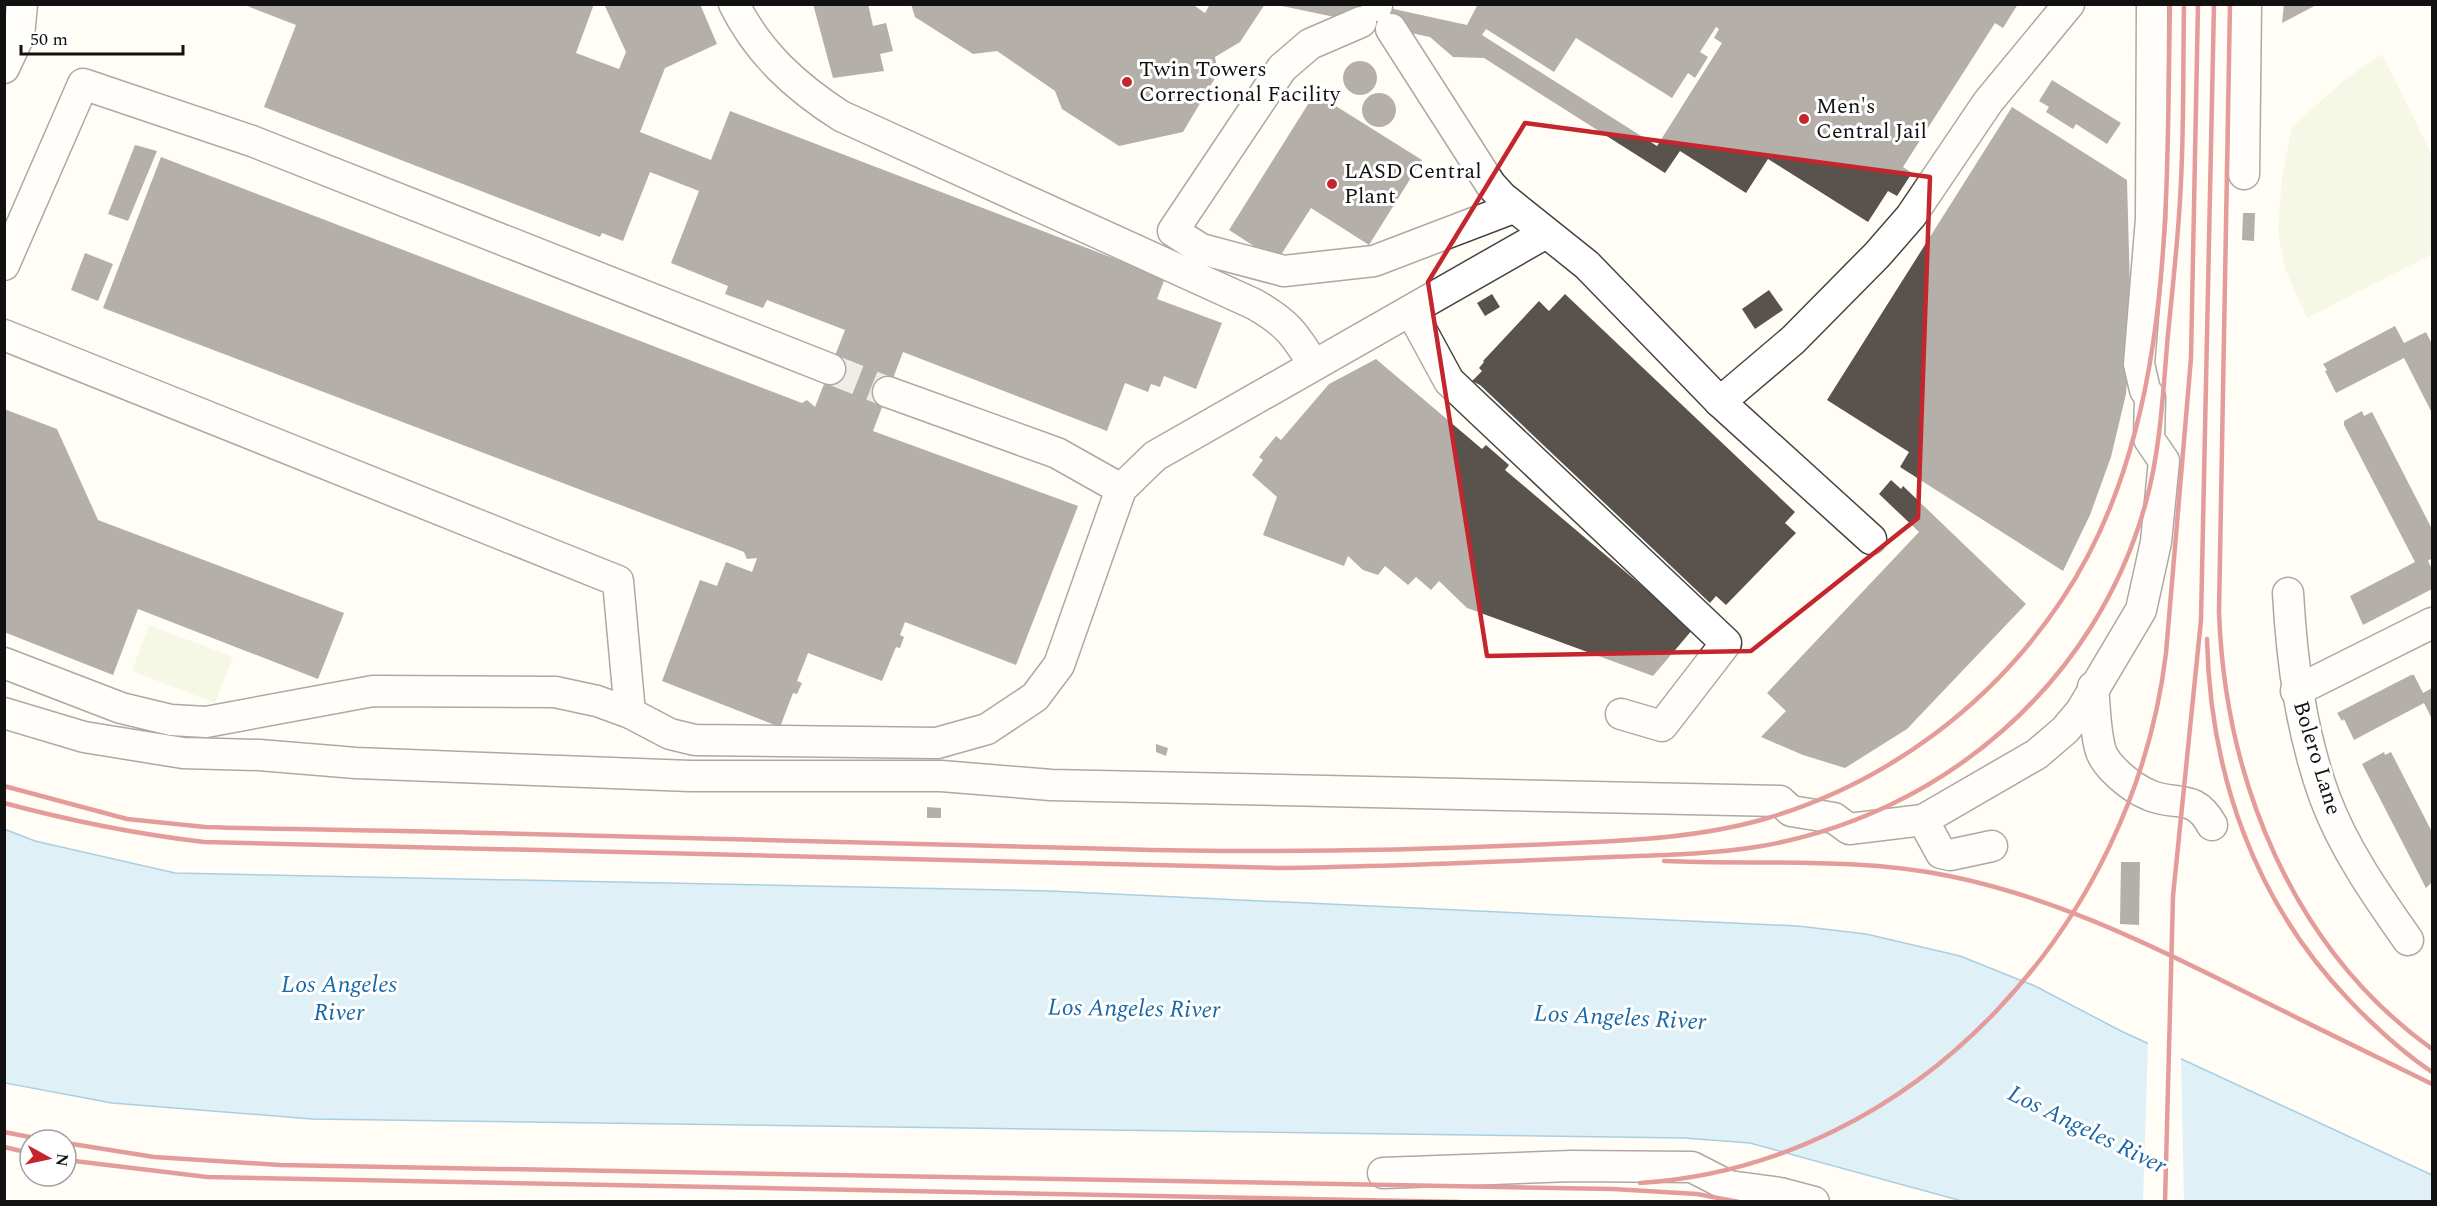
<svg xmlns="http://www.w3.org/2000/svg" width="2437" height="1206" viewBox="0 0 2437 1206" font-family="Spectral,serif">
	<rect width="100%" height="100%" fill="#fffdf5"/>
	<!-- pitch -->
	<g fill="#e6f2cf">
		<polygon points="2382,54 2432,155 2432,254 2307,318 2285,269 2278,231 2282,177 2292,127 2342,82"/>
		<polygon points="149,625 233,657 215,703 132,671"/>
	</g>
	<!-- water -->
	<polygon fill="#b9e0f7" stroke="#3f96cf" stroke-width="1.5" points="4,829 35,841 175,873 1050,891 1798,926 1866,934 1960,956 2035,986 2121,1031 2432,1175 2432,1201 1962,1201 1750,1143 1684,1138 312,1119 112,1103 5,1083"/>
	<!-- pier -->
	<polygon fill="#fffdf5" points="2148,1041 2181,1055 2184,1201 2143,1201"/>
	<!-- building -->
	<g fill="#5a524d" fill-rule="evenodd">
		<polygon points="242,4 594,4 576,53 619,69 626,52 604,4 700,4 717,44 665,68 640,132 711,160 730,111 1165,278 1157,299 1222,323 1196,389 1164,376 1160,387 1151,384 1148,392 1125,383 1107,431 903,352 873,431 1078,506 1016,665 905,622 900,635 904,637 900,648 896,647 882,681 808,653 797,681 802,683 797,694 793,693 780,727 662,681 700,580 717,586 726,562 752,572 757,558 747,559 744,552 103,308 161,157 802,403 807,400 815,407 845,330 767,300 763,308 725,294 728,286 671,263 699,191 650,172 623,241 602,233 600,237 264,107 296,25"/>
		<polygon points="813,4 868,4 873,26 886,23 893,51 880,54 884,71 833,78"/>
		<polygon points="911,4 1192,4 1205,13 1210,4 1265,4 1240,42 1215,57 1218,73 1183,132 1119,146 1062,109 1055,91 997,51 973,54 915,17"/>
		<path d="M1371,4L1467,25L1478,4H2018L2003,28L1995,23L1903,167L1912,173L1897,196L1888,191L1868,222L1768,159L1746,193L1680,151L1665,173L1484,58L1453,57L1430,37L1282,6ZM1716,27L1719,29L1714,38L1722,43L1657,146L1482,35L1486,29L1554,72L1576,38L1672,98L1688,73L1695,78L1708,57L1700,52Z"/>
		<polygon points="2284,4 2318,4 2282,23"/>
		<circle cx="1360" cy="78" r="17"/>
		<polygon points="2052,80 2121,123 2107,144 2076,124 2073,129 2046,112 2049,107 2039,101"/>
		<polygon points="1315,93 1422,160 1369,245 1311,208 1277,261 1229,230"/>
		<circle cx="1379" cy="110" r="17"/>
		<polygon points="2012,107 2127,180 2131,326 2126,394 2111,457 2090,515 2063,571 1900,467 1909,452 1827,400"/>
		<polygon points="135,145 157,151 128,221 108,214"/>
		<polygon points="2243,213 2255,213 2254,241 2242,240"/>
		<polygon points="85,253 113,264 98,301 71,290"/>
		<polygon points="1769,290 1783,310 1755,329 1742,309"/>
		<polygon points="1492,294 1500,307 1485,316 1477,303"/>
		<polygon points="1565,294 1795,512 1785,523 1796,533 1726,605 1716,596 1710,603 1480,385 1472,381 1482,371 1479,368 1484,362 1483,361 1539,301 1549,311"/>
		<polygon points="2395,326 2404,343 2426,332 2432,344 2432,413 2404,358 2336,393 2325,371 2327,370 2323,364"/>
		<polygon points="1376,359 1482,449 1486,445 1509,465 1505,470 1693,629 1653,676 1467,608 1439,581 1431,590 1416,577 1408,585 1385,566 1378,575 1363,570 1348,556 1344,566 1263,535 1277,497 1252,475 1263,460 1259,457 1276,436 1281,440 1329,384"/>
		<polygon points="4,409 57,429 98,520 344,613 318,679 138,609 113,675 4,632"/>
		<polygon points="2362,411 2364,416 2372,412 2432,529 2432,558 2428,561 2432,569 2432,589 2363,625 2350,596 2415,562 2344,425 2344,421"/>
		<polygon points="1891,480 1901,489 1903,486 2026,604 1907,729 1845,768 1803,755 1761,737 1786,711 1767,693 1919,532 1879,494"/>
		<polygon points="2411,675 2414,675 2423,693 2432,688 2432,719 2424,703 2354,740 2344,719 2342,721 2337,713"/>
		<polygon points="1156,744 1168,748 1166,756 1156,752"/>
		<polygon points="2384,752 2385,755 2391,752 2432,832 2432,882 2426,888 2362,764"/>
		<polygon points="927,807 941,808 941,818 927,818"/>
		<polygon points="2121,862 2140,862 2139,925 2120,924"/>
	</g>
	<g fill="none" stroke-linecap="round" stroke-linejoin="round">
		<!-- minor-tunnel -->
		<polyline stroke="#dbdad3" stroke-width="30" stroke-dasharray="30 15" stroke-linecap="butt" points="830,369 888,392"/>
		<defs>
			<g id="minor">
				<path d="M734,4C758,53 796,87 841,116L1254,304C1287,323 1294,333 1314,365"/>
				<polyline points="1376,4 1377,6"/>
				<polyline points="1361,22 1310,44 1282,68 1173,231 1201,249 1284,271 1374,261 1513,208"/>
				<polyline points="1391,29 1491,185 1502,197 1587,265 1720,402 1871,539"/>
				<polyline points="4,68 19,36 22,4"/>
				<polyline points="2244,174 2246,4"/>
				<polyline points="4,265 83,84 252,141 830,369"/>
				<polyline points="1411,311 1449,381 1726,643 1662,726 1621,714"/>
				<polyline points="4,335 618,581 630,713"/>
				<polyline points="888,392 1057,453 1121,489"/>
				<polyline points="1720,402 1793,340 1877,255 1911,216 1988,102 2069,4"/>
				<path d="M2288,593C2292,663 2301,732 2325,798C2344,849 2377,896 2408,940"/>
				<polyline points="4,663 121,708 171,720 206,722 373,691 555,692 597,701 630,713 670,734 695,740 937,743 987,729 1035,697 1059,665 1121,489 1155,456 1546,233"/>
				<path d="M2093,687C2095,707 2095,729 2100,748C2104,766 2132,788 2149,795C2176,807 2194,792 2212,825"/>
				<polyline points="2296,691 2432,623"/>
				<polyline points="4,713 84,737 183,753 259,755 356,763 690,776 941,776 1051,785 1780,801 1791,811 1834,818 1849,829 1923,820 2037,754 2065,730 2081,711 2141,610 2156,542 2164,461 2149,439 2150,397 2145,390 2139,364 2151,219 2152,4"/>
				<polyline points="1923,820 1941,853 1950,855 1992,846"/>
				<polyline points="1383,1173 1571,1166 1692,1167 1729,1186 1780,1193 1814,1202"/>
			</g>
		</defs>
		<!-- minor casing -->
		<use href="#minor" stroke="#444" stroke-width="33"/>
		<!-- minor -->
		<use href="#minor" stroke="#fff" stroke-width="30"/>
		<!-- rail -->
		<g stroke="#c4262e" stroke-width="4.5">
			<path d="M2230,4L2219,612C2225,780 2292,948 2432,1049"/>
			<path d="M2207,639C2210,775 2255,902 2349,1000C2374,1026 2402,1052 2432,1072"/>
			<path d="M4,786L127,819L205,827C299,830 393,830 487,833C697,838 906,844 1116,849C1253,853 1389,851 1526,845C1607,841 1690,841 1768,818C1888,782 1991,705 2061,601C2176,431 2166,202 2170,4"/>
			<path d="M4,803C71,821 136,834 204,842L1279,868C1373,867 1468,863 1563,859C1628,855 1697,857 1762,846C1944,814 2097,682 2146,502C2161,447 2163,390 2168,334C2173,283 2179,232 2181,181C2184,122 2183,63 2184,4"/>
			<path d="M1664,861C1758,865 1856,857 1949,876C2049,896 2143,941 2233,986C2299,1019 2366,1052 2432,1084"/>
			<polyline points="4,1132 45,1140"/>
			<polyline points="66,1143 154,1157 280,1165 1613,1189 1697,1194 1739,1202"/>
			<polyline points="4,1147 30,1153"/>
			<polyline points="66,1160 207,1177 1460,1202"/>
			<path d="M1640,1183C1919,1165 2134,921 2166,653L2191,358L2198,4"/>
			<polyline points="2165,1202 2173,896 2201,620 2214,4"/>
		</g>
	</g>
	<!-- marked area -->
	<path d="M0 0H2437V1206H0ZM1525,123L1930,177L1918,518L1751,651L1487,656L1428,282Z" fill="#fffdf5" fill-opacity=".55" fill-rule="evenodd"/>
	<path fill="none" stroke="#c4262e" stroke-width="4.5" stroke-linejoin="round" d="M1525,123L1930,177L1918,518L1751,651L1487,656L1428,282Z"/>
	<!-- markers -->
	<g fill="#c4262e" stroke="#fff" stroke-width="2">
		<circle cx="1127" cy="82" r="6"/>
		<circle cx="1804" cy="119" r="6"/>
		<circle cx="1332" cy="184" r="6"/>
	</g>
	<g text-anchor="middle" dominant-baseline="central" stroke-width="6" stroke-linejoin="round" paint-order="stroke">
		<!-- poi labels -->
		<g font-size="22" fill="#111" stroke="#fff" text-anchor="start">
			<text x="1139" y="69">Twin Towers<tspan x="1139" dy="25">Correctional Facility</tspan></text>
			<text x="1816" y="106">Men's<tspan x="1816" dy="25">Central Jail</tspan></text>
			<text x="1344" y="171">LASD Central<tspan x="1344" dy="25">Plant</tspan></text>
		</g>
		<!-- street labels -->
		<g font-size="22" fill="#111" stroke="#fff">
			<text transform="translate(2317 758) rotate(73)">Bolero Lane</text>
		</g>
		<!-- water labels -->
		<g font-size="24" font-style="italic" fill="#1768a6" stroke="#fff">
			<text x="339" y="985">Los Angeles<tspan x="339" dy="28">River</tspan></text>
			<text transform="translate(1134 1009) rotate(1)">Los Angeles River</text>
			<text transform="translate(1620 1018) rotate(3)">Los Angeles River</text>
			<text transform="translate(2087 1130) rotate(26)">Los Angeles River</text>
		</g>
	</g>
	<!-- border -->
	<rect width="2437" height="1206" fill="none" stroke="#111111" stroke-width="12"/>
	<!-- north arrow -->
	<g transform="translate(48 1158) rotate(98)"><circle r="28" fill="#ffffff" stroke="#a0a0a0" stroke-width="1.5"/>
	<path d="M0-4.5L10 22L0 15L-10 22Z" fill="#c4262e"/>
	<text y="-9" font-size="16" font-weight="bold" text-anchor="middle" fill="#111111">N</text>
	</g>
	<!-- scale -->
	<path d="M21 45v9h162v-9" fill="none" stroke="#111111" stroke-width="3"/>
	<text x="30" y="45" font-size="18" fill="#111111" stroke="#ffffff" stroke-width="4.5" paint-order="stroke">50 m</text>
</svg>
